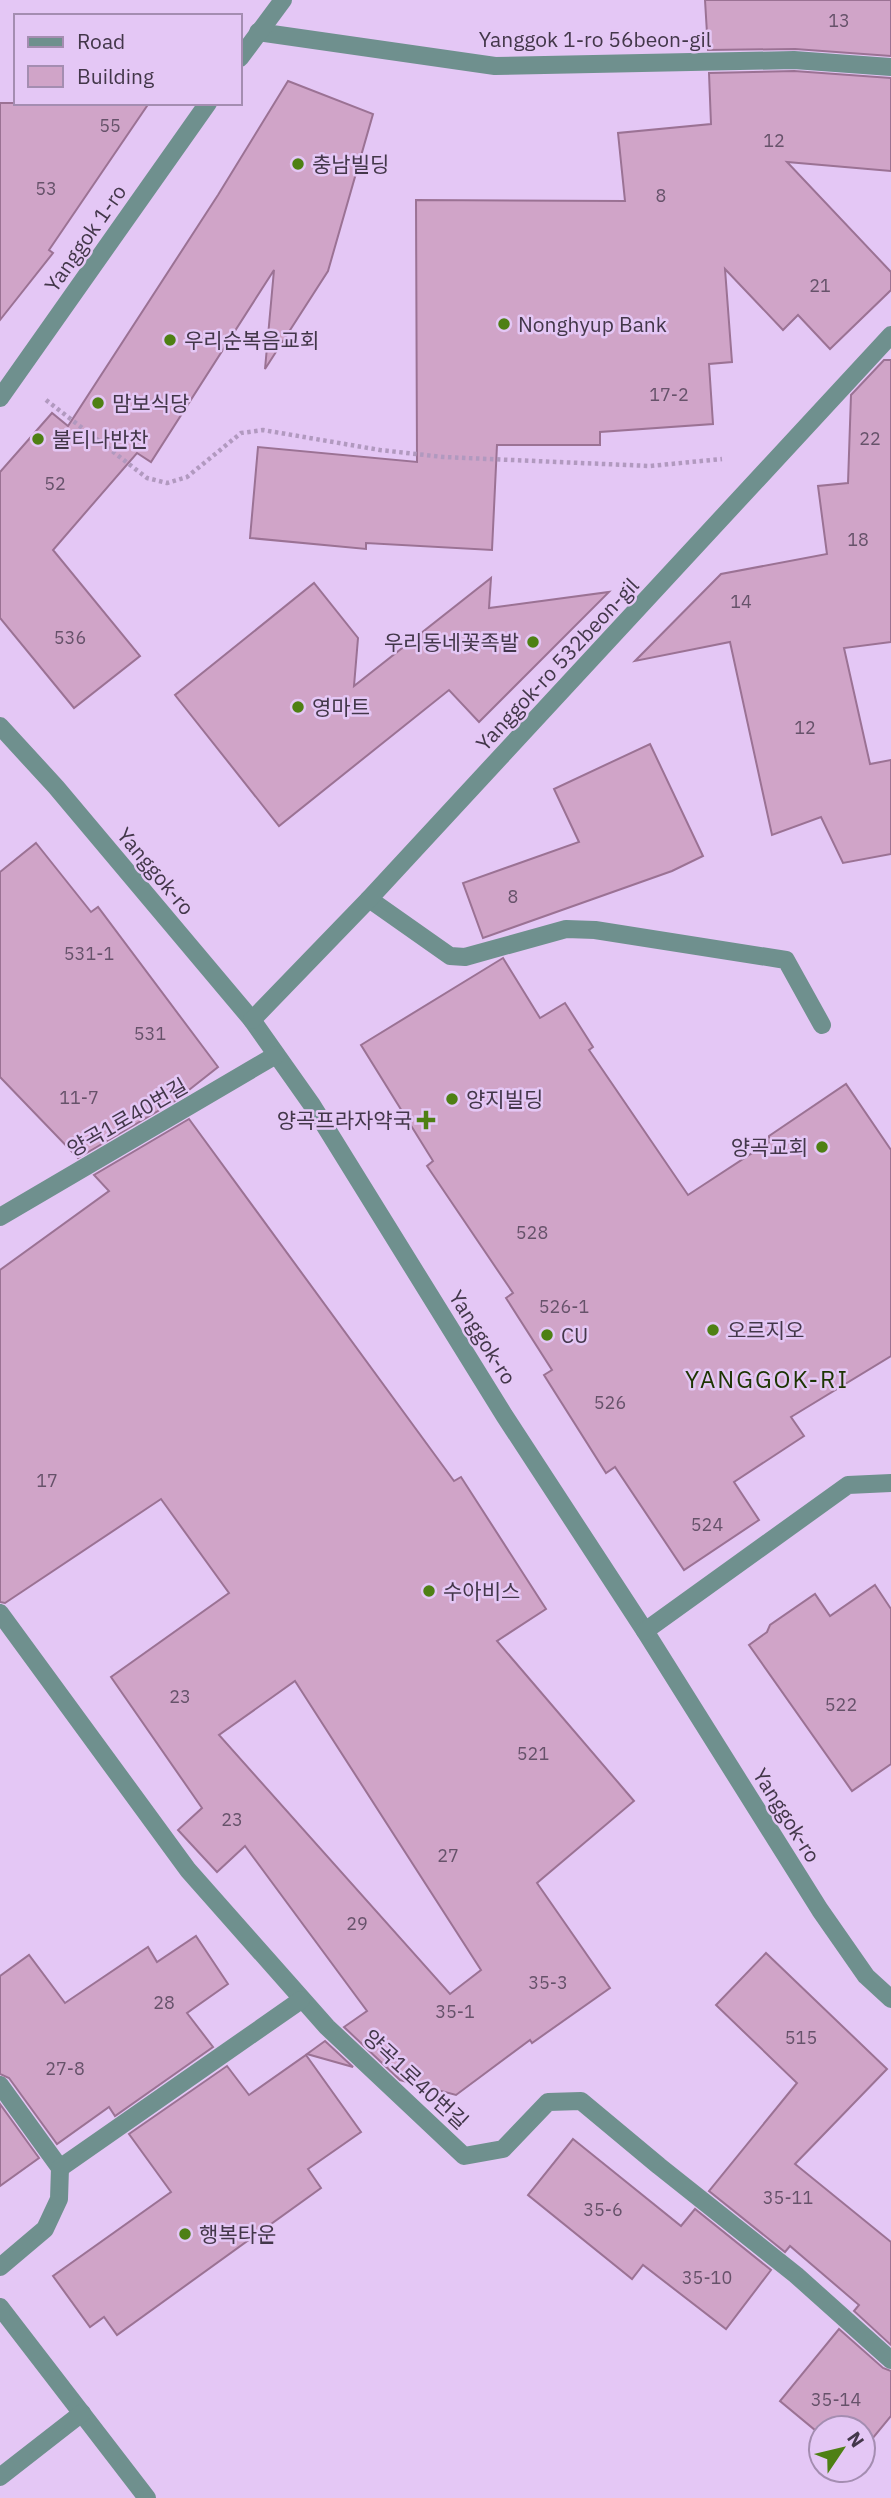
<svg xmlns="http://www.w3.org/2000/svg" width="891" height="2498" viewBox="0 0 891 2498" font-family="'IBM Plex Sans','Noto Sans KR',sans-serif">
	<rect width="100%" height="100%" fill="#e4c7f5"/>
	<!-- building -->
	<g fill="#d0a4c8" stroke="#9b7294" stroke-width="2" fill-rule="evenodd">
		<polygon points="705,0 891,0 891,56 795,49 708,50"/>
		<polygon points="794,71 891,78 891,171 787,162 891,272 891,290 830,349 798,315 783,330 725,269 732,362 709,364 713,424 600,432 600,445 497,445 492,550 366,543 366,549 250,538 258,447 417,462 416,200 625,201 618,133 711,124 709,73"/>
		<polygon points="288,81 373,114 328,271 265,369 274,270 151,462 137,453 53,550 140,656 74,708 0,618 0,472 52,413 68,426 218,195"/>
		<polygon points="0,103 149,103 49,250 53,253 0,320"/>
		<polygon points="884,360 891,360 891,642 844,648 870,764 891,760 891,854 843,863 821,817 772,835 730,642 635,661 721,574 827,554 818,486 848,483 851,395"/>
		<polygon points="491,578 489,608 609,592 479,722 449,690 279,826 175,695 314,583 358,638 354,686"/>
		<polygon points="650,744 703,856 672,871 483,938 463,883 579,842 554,789"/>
		<polygon points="36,843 91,912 98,907 218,1067 175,1101 78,1158 0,1077 0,872"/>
		<polygon points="503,958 540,1018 565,1003 593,1047 589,1050 688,1195 769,1142 769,1136 846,1084 891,1150 891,1356 791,1417 804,1436 734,1482 759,1520 684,1570 615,1467 606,1473 544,1375 552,1370 506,1298 513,1293 427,1166 433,1161 361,1045"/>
		<path d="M189,1119L454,1481L461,1477L546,1609L497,1641L634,1801L537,1883L610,1988L532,2043L530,2040L456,2095L400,2080L344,2027L367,2011L245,1846L217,1872L178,1830L202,1808L111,1677L229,1593L161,1499L5,1603L0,1602V1270L109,1191L94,1175ZM295,1681L481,1970L450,1994L219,1735Z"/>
		<polygon points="875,1585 891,1609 891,1764 852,1791 749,1645 767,1632 770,1625 815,1594 830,1616"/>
		<polygon points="196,1936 228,1984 187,2013 213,2047 115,2116 109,2107 57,2144 9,2078 0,2074 0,1976 29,1955 65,2003 148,1947 157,1962"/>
		<polygon points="766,1953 887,2069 795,2164 891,2242 891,2345 854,2311 859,2305 790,2246 785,2252 709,2191 797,2083 716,2005"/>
		<polygon points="325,2041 353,2067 307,2054"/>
		<polygon points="306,2055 361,2132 308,2169 321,2188 117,2335 104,2317 90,2327 53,2276 171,2192 129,2134 227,2066 249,2095"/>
		<polygon points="0,2104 39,2158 0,2186"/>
		<polygon points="573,2139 681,2226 695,2209 771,2270 726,2329 643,2265 632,2279 528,2195"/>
		<polygon points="839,2329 883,2368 891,2371 891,2416 863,2450 863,2428 821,2428 821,2435 780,2401"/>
	</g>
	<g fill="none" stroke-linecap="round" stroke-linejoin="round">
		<!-- path -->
		<polyline stroke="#b199bf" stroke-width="4.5" stroke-dasharray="3.5 3.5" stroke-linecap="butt" points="46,400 147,478 167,483 187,477 241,433 263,430 380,450 443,457 650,466 722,459"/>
		<!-- minor -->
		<g stroke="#6f908e" stroke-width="18">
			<polyline points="258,32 495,66 794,60 891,67"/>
			<polyline points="240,58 283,0"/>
			<polyline points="0,398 208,103"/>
			<polyline points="0,726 56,787 252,1020 312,1105 504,1415 645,1631 820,1910 866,1976 891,1999"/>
			<polyline points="369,899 450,956 465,957 566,929 595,930 786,960 822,1025"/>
			<polyline points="252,1020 369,899 891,335"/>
			<polyline points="0,1217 276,1055"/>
			<polyline points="0,1613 188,1870 327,2027 464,2156 503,2149 548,2102 581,2101 659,2166 796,2275 891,2360"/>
			<polyline points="645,1631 848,1485 891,1483"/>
			<polyline points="0,2085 60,2168 59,2199 45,2229 0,2267"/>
			<polyline points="60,2168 301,2000"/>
			<polyline points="0,2307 147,2498"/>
			<polyline points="0,2477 82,2413"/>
		</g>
	</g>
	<!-- markers -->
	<g fill="#4e8014" stroke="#e4c7f5" stroke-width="2.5">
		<circle cx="298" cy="164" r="7"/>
		<circle cx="504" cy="324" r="7"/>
		<circle cx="170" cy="340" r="7"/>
		<circle cx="98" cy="403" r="7"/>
		<circle cx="38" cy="439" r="7"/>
		<circle cx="533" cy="642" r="7"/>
		<circle cx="298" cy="707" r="7"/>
		<circle cx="452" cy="1099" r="7"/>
		<path d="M422.5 1109.5h7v7h7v7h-7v7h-7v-7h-7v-7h7z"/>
		<circle cx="822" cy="1147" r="7"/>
		<circle cx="713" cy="1330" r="7"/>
		<circle cx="547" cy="1335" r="7"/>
		<circle cx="429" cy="1591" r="7"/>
		<circle cx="185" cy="2234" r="7"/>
	</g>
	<g text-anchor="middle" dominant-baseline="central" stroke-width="5" stroke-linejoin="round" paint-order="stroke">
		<!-- number labels -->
		<g font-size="18" fill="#66526a">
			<text x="839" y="20">13</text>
			<text x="110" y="125">55</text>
			<text x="774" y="140">12</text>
			<text x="46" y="188">53</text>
			<text x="661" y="195">8</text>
			<text x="820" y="285">21</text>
			<text x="669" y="394">17-2</text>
			<text x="870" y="438">22</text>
			<text x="55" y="483">52</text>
			<text x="858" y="539">18</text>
			<text x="741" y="601">14</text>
			<text x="70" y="637">536</text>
			<text x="805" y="727">12</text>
			<text x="513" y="896">8</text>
			<text x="89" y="953">531-1</text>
			<text x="150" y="1033">531</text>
			<text x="79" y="1097">11-7</text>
			<text x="532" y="1232">528</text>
			<text x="564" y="1306">526-1</text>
			<text x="610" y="1402">526</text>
			<text x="47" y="1480">17</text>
			<text x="707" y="1524">524</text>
			<text x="180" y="1696">23</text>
			<text x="841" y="1704">522</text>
			<text x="533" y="1753">521</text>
			<text x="232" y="1819">23</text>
			<text x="448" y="1855">27</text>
			<text x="357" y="1923">29</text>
			<text x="548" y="1982">35-3</text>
			<text x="164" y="2002">28</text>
			<text x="455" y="2011">35-1</text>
			<text x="801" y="2037">515</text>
			<text x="65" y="2068">27-8</text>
			<text x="788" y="2197">35-11</text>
			<text x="603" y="2209">35-6</text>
			<text x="707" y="2277">35-10</text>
			<text x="836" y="2399">35-14</text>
		</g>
		<!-- street labels -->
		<g font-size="21" fill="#43374a" stroke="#e4c7f5">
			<text x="595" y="39">Yanggok 1-ro 56beon-gil</text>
			<text transform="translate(85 238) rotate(-55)">Yanggok 1-ro</text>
			<text transform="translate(557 664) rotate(-47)">Yanggok-ro 532beon-gil</text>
			<text transform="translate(156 871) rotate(50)">Yanggok-ro</text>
			<text transform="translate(127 1117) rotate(-30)">양곡1로40번길</text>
			<text transform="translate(483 1337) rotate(58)">Yanggok-ro</text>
			<text transform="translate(787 1815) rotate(58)">Yanggok-ro</text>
			<text transform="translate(416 2079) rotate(43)">양곡1로40번길</text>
		</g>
		<!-- poi labels -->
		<g font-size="21" fill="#43374a" stroke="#e4c7f5" text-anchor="start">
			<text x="312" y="164">충남빌딩</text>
			<text x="518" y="324">Nonghyup Bank</text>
			<text x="184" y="340">우리순복음교회</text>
			<text x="112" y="403">맘보식당</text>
			<text x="52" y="439">불티나반찬</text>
			<text x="519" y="642" text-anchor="end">우리동네꽃족발</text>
			<text x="312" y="707">영마트</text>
			<text x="466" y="1099">양지빌딩</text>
			<text x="412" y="1120" text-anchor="end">양곡프라자약국</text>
			<text x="808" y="1147" text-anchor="end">양곡교회</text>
			<text x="727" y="1330">오르지오</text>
			<text x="561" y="1335">CU</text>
			<text x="443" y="1591">수아비스</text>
			<text x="199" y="2234">행복타운</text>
		</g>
		<!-- quarter labels -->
		<g font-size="24" letter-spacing="2" fill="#1d3502" stroke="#e4c7f5">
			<text x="767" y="1379">YANGGOK-RI</text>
		</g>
	</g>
	<!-- legend -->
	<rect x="14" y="14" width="228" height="91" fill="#e4c7f5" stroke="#a48db1" stroke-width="2"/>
	<rect x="28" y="37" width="35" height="10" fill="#6f908e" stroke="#a48db1" stroke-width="2"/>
	<text x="77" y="49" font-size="21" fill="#43374a">Road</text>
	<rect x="28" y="66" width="35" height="21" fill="#d0a4c8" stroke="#a48db1" stroke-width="2"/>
	<text x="77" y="84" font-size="21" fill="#43374a">Building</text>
	<!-- north arrow -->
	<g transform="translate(842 2449) rotate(55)"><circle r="33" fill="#e4c7f5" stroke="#a48db1" stroke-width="2"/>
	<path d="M0-5L12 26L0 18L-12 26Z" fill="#4e8014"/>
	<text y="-10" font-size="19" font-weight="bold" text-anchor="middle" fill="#43374a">N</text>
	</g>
</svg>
